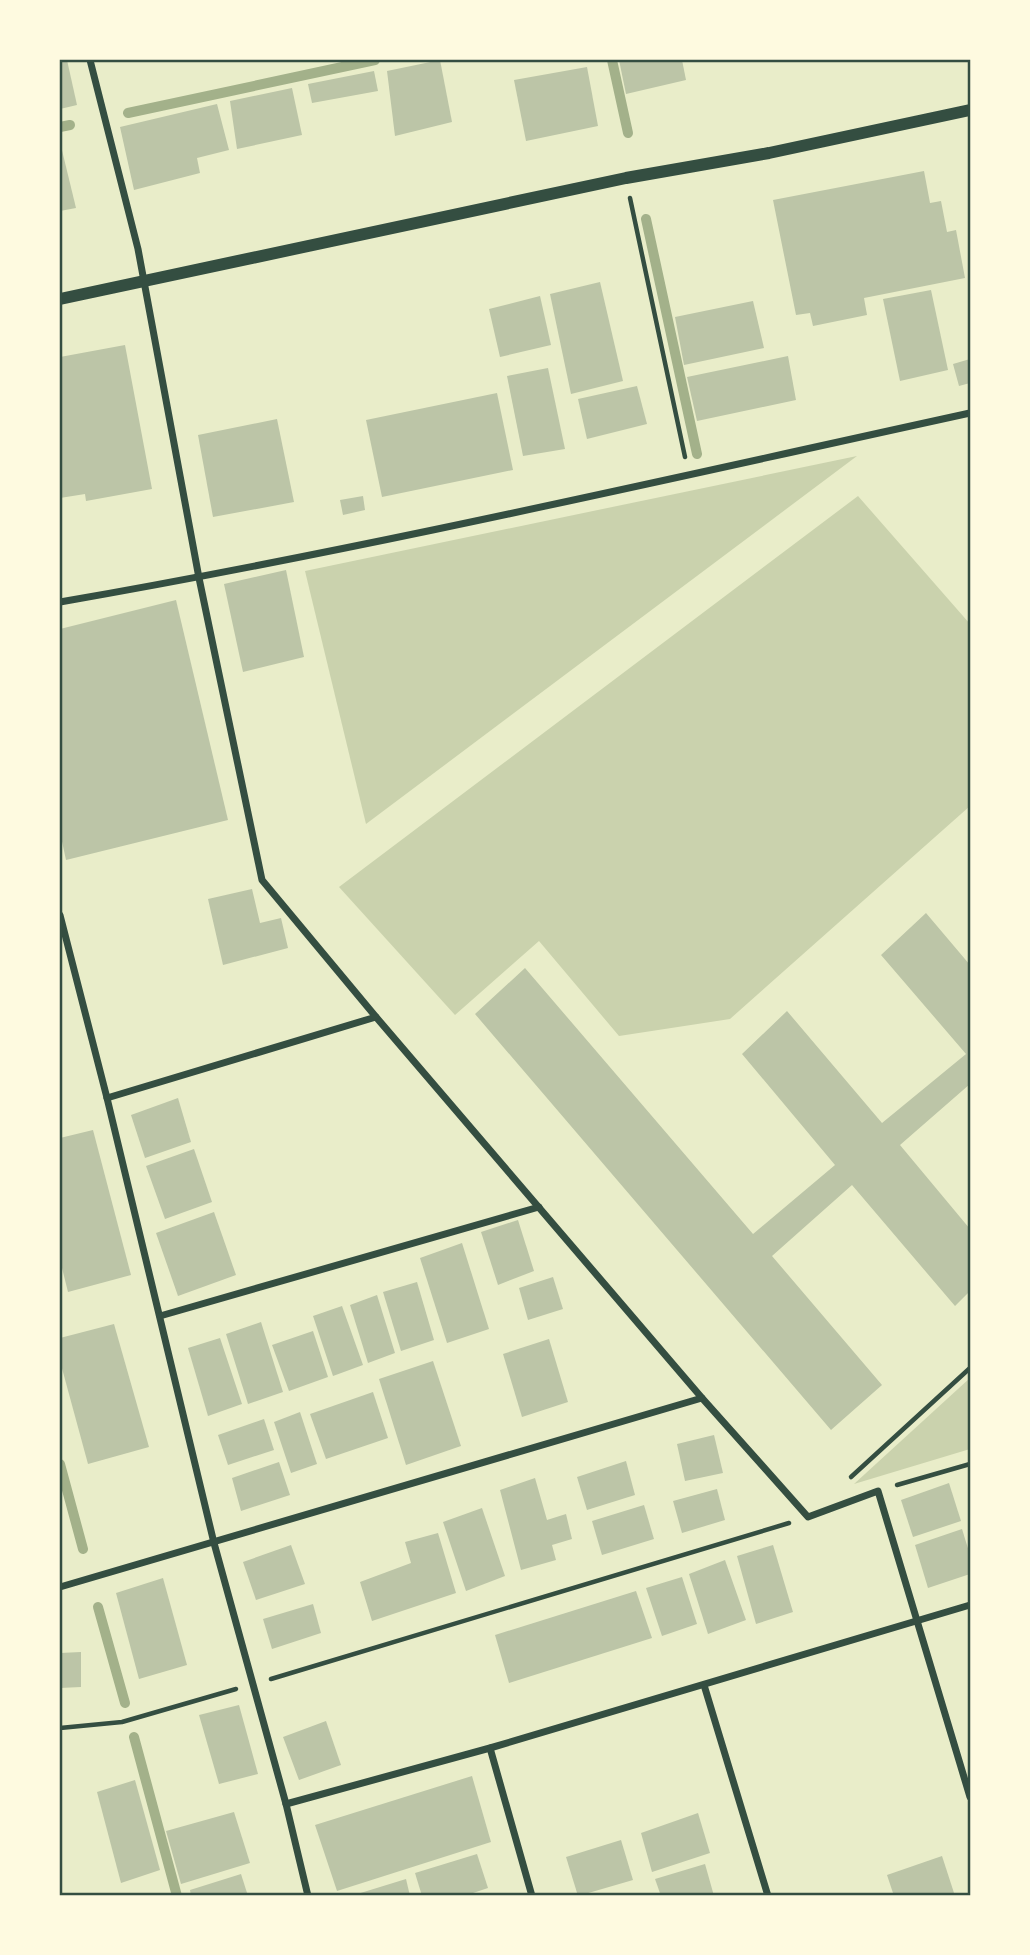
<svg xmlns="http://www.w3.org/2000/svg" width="1030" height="1955" viewBox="0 0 1030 1955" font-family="'Public Sans',sans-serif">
	<rect width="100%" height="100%" fill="#e9edc9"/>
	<!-- green -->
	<g fill="#cad2ad">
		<polygon points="857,456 366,824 305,571"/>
		<polygon points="858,496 970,624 970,806 730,1019 619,1036 539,941 455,1015 339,887"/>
		<polygon points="970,1378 970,1449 854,1484"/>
	</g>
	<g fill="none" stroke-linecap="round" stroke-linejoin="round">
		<!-- stream -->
		<g stroke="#a3b18a" stroke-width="10">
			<polyline points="612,60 628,133"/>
			<polyline points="128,113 375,60"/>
			<polyline points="60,127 70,125"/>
			<polyline points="646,219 697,454"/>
			<polyline points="60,1464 83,1549"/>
			<polyline points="98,1607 125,1703"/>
			<polyline points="134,1737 177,1896"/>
		</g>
	</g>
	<!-- building -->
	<g fill="#bcc5a7">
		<polygon points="60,60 67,60 77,105 60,109"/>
		<polygon points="440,60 452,122 395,136 387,71"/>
		<polygon points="619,60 682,60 686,80 626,94"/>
		<polygon points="587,67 598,126 526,141 514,80"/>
		<polygon points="374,71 378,91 312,103 308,84"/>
		<polygon points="292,88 302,135 237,149 230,101"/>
		<polygon points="217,104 229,150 197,158 200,173 134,190 120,127"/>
		<polygon points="60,142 76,208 60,211"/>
		<polygon points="924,171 930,203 941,201 947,232 956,230 965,278 864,298 867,315 813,326 810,313 796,315 773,200"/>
		<polygon points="600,282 623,381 571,394 550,294"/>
		<polygon points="931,290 948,370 900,381 883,299"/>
		<polygon points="540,296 551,345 500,357 489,309"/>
		<polygon points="753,301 764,348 684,365 675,317"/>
		<polygon points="125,345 152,489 86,501 85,494 60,498 60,357"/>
		<polygon points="788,356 796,400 697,421 687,377"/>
		<polygon points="970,359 970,383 959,386 953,364"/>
		<polygon points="548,368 565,449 523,456 507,376"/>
		<polygon points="637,386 647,424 587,439 578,399"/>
		<polygon points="497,393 513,470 382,497 366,420"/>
		<polygon points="277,419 294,502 213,517 198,435"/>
		<polygon points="363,496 365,510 343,515 340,500"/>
		<polygon points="286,570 304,657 243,672 224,584"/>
		<polygon points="176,600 228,820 66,860 60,832 60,629"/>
		<polygon points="252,889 260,923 281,918 288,948 223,965 208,899"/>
		<polygon points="926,913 970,965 970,1084 900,1145 970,1229 970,1291 955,1306 852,1185 772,1256 882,1385 831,1430 475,1014 525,968 753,1234 835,1165 742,1054 787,1011 882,1123 966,1054 881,955"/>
		<polygon points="178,1098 191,1142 145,1158 131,1115"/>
		<polygon points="93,1130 131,1275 68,1292 60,1260 60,1138"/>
		<polygon points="194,1149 212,1202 165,1219 146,1166"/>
		<polygon points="214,1212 236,1275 178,1296 156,1233"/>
		<polygon points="518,1220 534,1271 498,1285 481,1232"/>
		<polygon points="462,1243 489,1329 447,1343 420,1258"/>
		<polygon points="553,1277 563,1309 528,1320 519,1288"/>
		<polygon points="417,1282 434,1340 401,1351 383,1292"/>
		<polygon points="377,1295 395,1353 368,1363 350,1305"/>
		<polygon points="342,1306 363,1365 333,1376 313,1316"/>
		<polygon points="261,1322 283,1392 248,1404 226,1334"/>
		<polygon points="114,1324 149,1447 88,1464 60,1361 60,1338"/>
		<polygon points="313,1331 328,1377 289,1391 272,1345"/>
		<polygon points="220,1338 242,1404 208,1416 188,1348"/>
		<polygon points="549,1339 568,1402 522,1417 503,1354"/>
		<polygon points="433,1361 461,1446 406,1465 379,1379"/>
		<polygon points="373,1392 388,1438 326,1459 310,1414"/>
		<polygon points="300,1412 317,1464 291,1473 274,1422"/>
		<polygon points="264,1419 274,1450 228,1465 218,1435"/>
		<polygon points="714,1435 723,1473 685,1481 677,1444"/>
		<polygon points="626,1461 635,1495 587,1510 577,1477"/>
		<polygon points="279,1462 290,1495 241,1511 232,1478"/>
		<polygon points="535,1478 547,1520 566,1514 572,1539 552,1545 556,1560 521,1570 500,1490"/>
		<polygon points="949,1483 961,1521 913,1537 901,1500"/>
		<polygon points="717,1489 725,1520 682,1533 673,1501"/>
		<polygon points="644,1505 654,1539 602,1555 592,1521"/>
		<polygon points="482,1508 505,1576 466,1591 443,1522"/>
		<polygon points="962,1529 970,1555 970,1574 928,1588 915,1545"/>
		<polygon points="438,1533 456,1593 372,1621 360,1582 411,1563 405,1542"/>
		<polygon points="291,1545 305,1584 256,1600 243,1562"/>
		<polygon points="773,1545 793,1612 756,1624 737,1556"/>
		<polygon points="725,1560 746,1620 708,1634 689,1574"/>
		<polygon points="682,1577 697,1624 662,1636 646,1588"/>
		<polygon points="163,1578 187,1665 139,1679 116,1593"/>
		<polygon points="636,1591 652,1638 509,1683 495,1635"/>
		<polygon points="313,1604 321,1633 272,1649 263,1619"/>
		<polygon points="81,1652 81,1687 60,1688 60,1653"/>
		<polygon points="239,1705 258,1774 219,1784 199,1715"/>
		<polygon points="326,1721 341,1765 299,1780 283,1737"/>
		<polygon points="472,1776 491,1842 337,1891 315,1825"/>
		<polygon points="135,1780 160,1870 121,1883 97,1792"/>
		<polygon points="234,1812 250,1863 181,1884 166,1831"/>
		<polygon points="698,1813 710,1853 652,1872 641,1833"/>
		<polygon points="621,1840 633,1880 578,1896 566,1857"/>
		<polygon points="477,1854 488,1888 464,1896 422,1896 415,1873"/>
		<polygon points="942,1856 955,1896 894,1896 887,1875"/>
		<polygon points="705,1864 714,1896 661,1896 655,1879"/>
		<polygon points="241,1874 248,1896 191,1896 190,1890"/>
		<polygon points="406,1879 410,1896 354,1896 354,1895"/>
	</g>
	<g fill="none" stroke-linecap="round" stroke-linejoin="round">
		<!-- path -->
		<g stroke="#344e41" stroke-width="4.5">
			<polyline points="630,198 685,457"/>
			<polyline points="851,1477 970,1368"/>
			<polyline points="897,1485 970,1464"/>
			<polyline points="271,1679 789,1523"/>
			<polyline points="60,1728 122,1722 236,1689"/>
		</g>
		<!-- minor -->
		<g stroke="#344e41" stroke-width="7">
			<polyline points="90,60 138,249 199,578 262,880 376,1017 702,1398 808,1517 878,1491 970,1797"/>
			<path d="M60,602C365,549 668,479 970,413"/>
			<polyline points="60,915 107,1098 214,1543 286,1804 308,1896"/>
			<polyline points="107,1098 376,1017"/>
			<polyline points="160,1316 539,1207"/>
			<polyline points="60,1587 702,1398"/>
			<polyline points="704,1685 768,1896"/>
			<polyline points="490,1748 532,1896"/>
			<polyline points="286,1804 490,1748 970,1605"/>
		</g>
		<!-- tertiary -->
		<polyline stroke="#344e41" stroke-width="12" points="60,299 626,178 769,153 970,110"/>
	</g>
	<!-- border -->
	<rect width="1030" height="1955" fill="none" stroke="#fefae0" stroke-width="122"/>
	<rect x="61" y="61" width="908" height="1833" fill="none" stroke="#344e41" stroke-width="2.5"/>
</svg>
